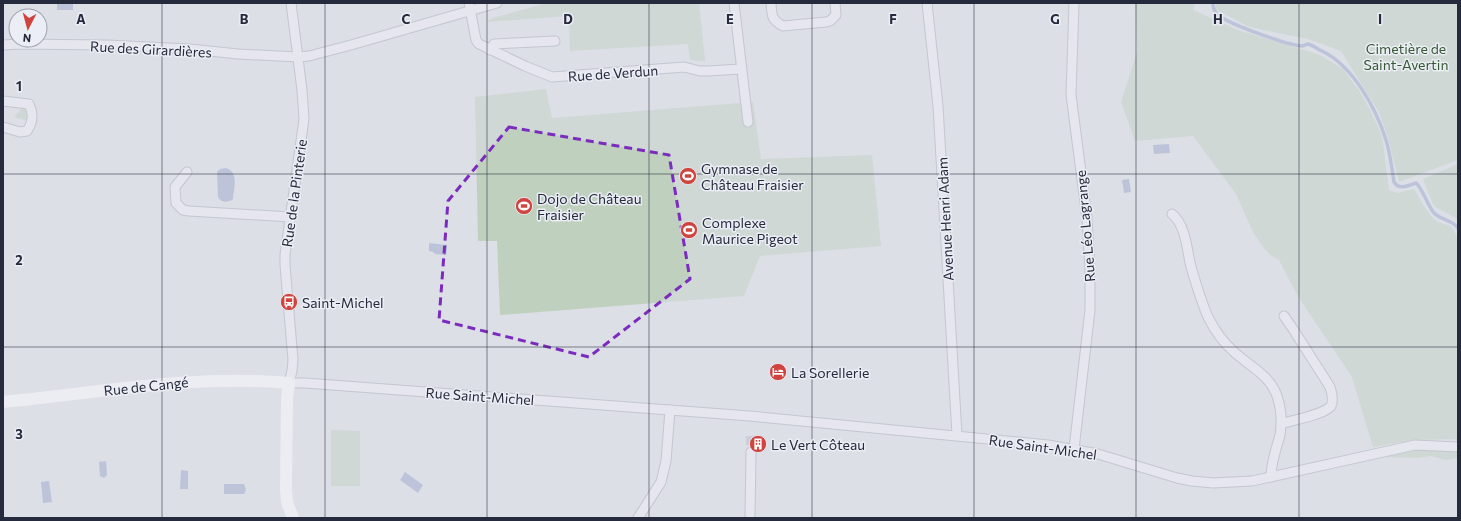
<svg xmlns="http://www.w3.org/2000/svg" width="1461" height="521" viewBox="0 0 1461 521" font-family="Commissioner,sans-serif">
	<rect width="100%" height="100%" fill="#dddfe7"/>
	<!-- green -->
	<g fill="#bfd1be">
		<polygon points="547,3 699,3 705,61 690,60 688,44 570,51 569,16 486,22 493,18"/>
		<path d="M1135,3H1195L1193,10L1238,30L1320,55L1343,69L1360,92L1369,108L1380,131L1383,143L1389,190L1397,193L1414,189C1420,199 1425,209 1433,218C1445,230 1452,217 1458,242V439L1415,440L1373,447L1352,377L1299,298L1279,260L1270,255L1264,248L1253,232L1236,194L1193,136L1135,141L1121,102L1137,52Z"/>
		<polygon points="1217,3 1458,3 1458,160 1399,182 1387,134 1379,112 1341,51 1308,39 1249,27 1215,9"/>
		<polygon points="546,89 552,118 753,102 761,159 872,155 881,246 760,256 744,296 500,315 497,241 478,241 475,97"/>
		<polygon points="22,108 27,111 29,121 14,117"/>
		<polygon points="1458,164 1458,219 1437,208 1433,204 1423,179"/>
		<polygon points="331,430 360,431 360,486 331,486"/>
		<polygon points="1440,449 1458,450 1458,458 1446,460 1431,456 1418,458 1381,457 1339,467 1340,464 1405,450"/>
	</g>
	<!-- water -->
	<g fill="#97a5c8">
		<rect x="57" y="3" width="16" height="7"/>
		<polygon points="1169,144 1170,153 1154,154 1153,145"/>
		<path d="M226,168C239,172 234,188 233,199C229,203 221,203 218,197L217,172L220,169Z"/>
		<polygon points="1129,179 1131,192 1124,193 1122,180"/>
		<polygon points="429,243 447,245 446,255 435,254 433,252 429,251"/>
		<polygon points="106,461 107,475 104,478 100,476 99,462"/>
		<polygon points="181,470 188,471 188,489 180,489"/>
		<polygon points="405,472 423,485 418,493 400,480"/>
		<polygon points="49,481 52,502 43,503 41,482"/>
		<polygon points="224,484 244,484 246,490 244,494 224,494"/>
	</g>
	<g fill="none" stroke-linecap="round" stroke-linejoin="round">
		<!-- stream -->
		<path stroke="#97a5c8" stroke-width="3.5" d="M1213,3C1213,7 1214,11 1217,14C1227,24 1288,45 1302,46C1304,46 1306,44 1308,44C1312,45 1318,49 1322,51C1353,66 1376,108 1386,140C1390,153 1392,168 1394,182C1399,190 1408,186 1416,183C1421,186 1428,206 1434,213C1441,220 1452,220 1458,228"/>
		<!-- street-tunnel -->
		<polyline stroke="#b8bbc5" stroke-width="9" stroke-dasharray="9 4.5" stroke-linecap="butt" points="750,436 751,452"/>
		<defs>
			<g id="street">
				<polyline points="291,3 302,90 304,119 285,255 285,265 293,360 292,371 289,383 305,383 750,416 1048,445 1098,454 1177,478 1192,481 1213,483 1252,481 1415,445 1458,447"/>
				<polyline points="469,3 476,40 479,44 525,66 552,77 684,67 700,71 708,71 741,69"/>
				<polyline points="734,3 748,122"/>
				<path d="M771,3C772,15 771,20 783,26L826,22L830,21L836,15L835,3"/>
				<polyline points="927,3 938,106 957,435"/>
				<polyline points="1074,3 1071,95 1087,218 1090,270 1090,310 1074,449"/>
				<polyline points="3,45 19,44 107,45 190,49 238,54 298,57 309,56 351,45 497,3"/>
				<polyline points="490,50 494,44 555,41"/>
				<path d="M3,101L29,104C34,114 33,122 27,131L20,132L3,127"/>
				<polyline points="187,172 175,187 176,203 183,210 189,211 290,217"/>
				<path d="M1172,214C1186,225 1187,251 1191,267C1196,284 1201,301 1208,317C1214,329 1223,342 1233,351C1249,366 1269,374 1277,396C1281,408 1282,423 1280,435C1276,450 1271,462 1271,477"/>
				<path d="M1281,424C1292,420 1324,415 1331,406C1334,400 1332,393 1330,387L1293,329L1284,316"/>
				<polyline points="638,518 661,482 666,461 670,410"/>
				<polyline points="750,518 751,452"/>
			</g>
		</defs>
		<!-- street casing -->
		<use href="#street" stroke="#a6a9b4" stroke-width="11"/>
		<!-- street -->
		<use href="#street" stroke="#eff0f5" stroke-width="9"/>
		<!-- secondary -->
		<path stroke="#fff" stroke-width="12" d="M3,402C98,393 193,374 289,383L287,399L286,488L287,502L293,518"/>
	</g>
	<!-- marked area -->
	<path d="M0 0H1461V521H0ZM509,127L669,155L690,279L589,357L439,320L448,201Z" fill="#dddfe7" fill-opacity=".55" fill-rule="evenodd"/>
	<path fill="none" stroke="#7b2cbf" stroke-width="3" stroke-dasharray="8 5" stroke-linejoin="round" d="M509,127L669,155L690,279L589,357L439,320L448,201Z"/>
	<!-- grid -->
	<path fill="none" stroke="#262a3d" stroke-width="1" stroke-opacity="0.55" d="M162,3V518M325,3V518M487,3V518M649,3V518M812,3V518M974,3V518M1136,3V518M1299,3V518M3,174H1458M3,347H1458"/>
	<!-- icons -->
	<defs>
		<symbol id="stadium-disc" viewBox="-11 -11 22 22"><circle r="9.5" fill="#cf443f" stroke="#eceef5"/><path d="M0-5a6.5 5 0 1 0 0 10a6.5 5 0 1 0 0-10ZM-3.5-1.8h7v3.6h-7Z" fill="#fff"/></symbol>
		<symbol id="bus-disc" viewBox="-11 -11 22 22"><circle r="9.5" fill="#cf443f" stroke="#eceef5"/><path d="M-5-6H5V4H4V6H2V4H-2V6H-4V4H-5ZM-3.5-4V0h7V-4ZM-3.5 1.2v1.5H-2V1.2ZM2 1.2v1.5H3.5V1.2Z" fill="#fff"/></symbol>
		<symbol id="hotel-disc" viewBox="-11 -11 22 22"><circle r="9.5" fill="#cf443f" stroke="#eceef5"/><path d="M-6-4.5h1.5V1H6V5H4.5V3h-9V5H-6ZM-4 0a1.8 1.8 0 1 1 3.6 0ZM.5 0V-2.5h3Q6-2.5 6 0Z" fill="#fff"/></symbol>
		<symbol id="building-disc" viewBox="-11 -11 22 22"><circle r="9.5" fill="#cf443f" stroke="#eceef5"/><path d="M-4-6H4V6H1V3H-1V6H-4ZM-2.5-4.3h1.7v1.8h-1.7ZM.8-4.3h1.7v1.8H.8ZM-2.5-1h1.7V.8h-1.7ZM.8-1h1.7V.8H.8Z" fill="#fff"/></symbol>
	</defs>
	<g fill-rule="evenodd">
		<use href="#stadium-disc" x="678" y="166" width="20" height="20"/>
		<use href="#stadium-disc" x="514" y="196" width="20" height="20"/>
		<use href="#stadium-disc" x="679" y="220" width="20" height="20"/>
		<use href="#bus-disc" x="279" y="292" width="20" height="20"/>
		<use href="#hotel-disc" x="768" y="362" width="20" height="20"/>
		<use href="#building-disc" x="748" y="434" width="20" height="20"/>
	</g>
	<g text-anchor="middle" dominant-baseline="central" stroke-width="3" stroke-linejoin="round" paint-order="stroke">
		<!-- park labels -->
		<g font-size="14" fill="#345933" stroke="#eceef5">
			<text x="1406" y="48">Cimetière de<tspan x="1406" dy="16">Saint-Avertin</tspan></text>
		</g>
		<!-- street labels -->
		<g font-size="14" fill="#262a3d" stroke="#eceef5">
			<text transform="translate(151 49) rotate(3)">Rue des Girardières</text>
			<text transform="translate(613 73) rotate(-4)">Rue de Verdun</text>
			<text transform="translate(294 193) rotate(-82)">Rue de la Pinterie</text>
			<text transform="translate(945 219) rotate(-93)">Avenue Henri Adam</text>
			<text transform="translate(1085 226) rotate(-95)">Rue Léo Lagrange</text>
			<text transform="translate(146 386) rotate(-6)">Rue de Cangé</text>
			<text transform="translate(480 396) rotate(4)">Rue Saint-Michel</text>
			<text transform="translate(1043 447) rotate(8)">Rue Saint-Michel</text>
		</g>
		<!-- poi labels -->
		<g font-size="14" fill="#262a3d" stroke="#eceef5" text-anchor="start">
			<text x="701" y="168">Gymnase de<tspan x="701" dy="16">Château Fraisier</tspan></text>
			<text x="537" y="198">Dojo de Château<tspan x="537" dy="16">Fraisier</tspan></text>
			<text x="702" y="222">Complexe<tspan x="702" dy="16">Maurice Pigeot</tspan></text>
			<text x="302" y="302">Saint-Michel</text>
			<text x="791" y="372">La Sorellerie</text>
			<text x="771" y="444">Le Vert Côteau</text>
		</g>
	</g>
	<g font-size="13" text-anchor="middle" font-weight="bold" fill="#262a3d" stroke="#eceef5" stroke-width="3" stroke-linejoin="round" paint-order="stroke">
		<text x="81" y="24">A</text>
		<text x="244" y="24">B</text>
		<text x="406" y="24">C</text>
		<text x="568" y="24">D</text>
		<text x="730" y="24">E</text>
		<text x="893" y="24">F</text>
		<text x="1055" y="24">G</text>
		<text x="1218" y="24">H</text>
		<text x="1380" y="24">I</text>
		<text x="19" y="91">1</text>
		<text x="19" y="265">2</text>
		<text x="19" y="439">3</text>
	</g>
	<!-- border -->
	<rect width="1461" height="521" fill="none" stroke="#262a3d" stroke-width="8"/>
	<!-- north arrow -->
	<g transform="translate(28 28) rotate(186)"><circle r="19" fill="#eceef5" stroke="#9da0ab"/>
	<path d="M0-3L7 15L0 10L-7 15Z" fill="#cf443f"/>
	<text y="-6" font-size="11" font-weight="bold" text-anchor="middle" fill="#262a3d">N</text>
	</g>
</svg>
